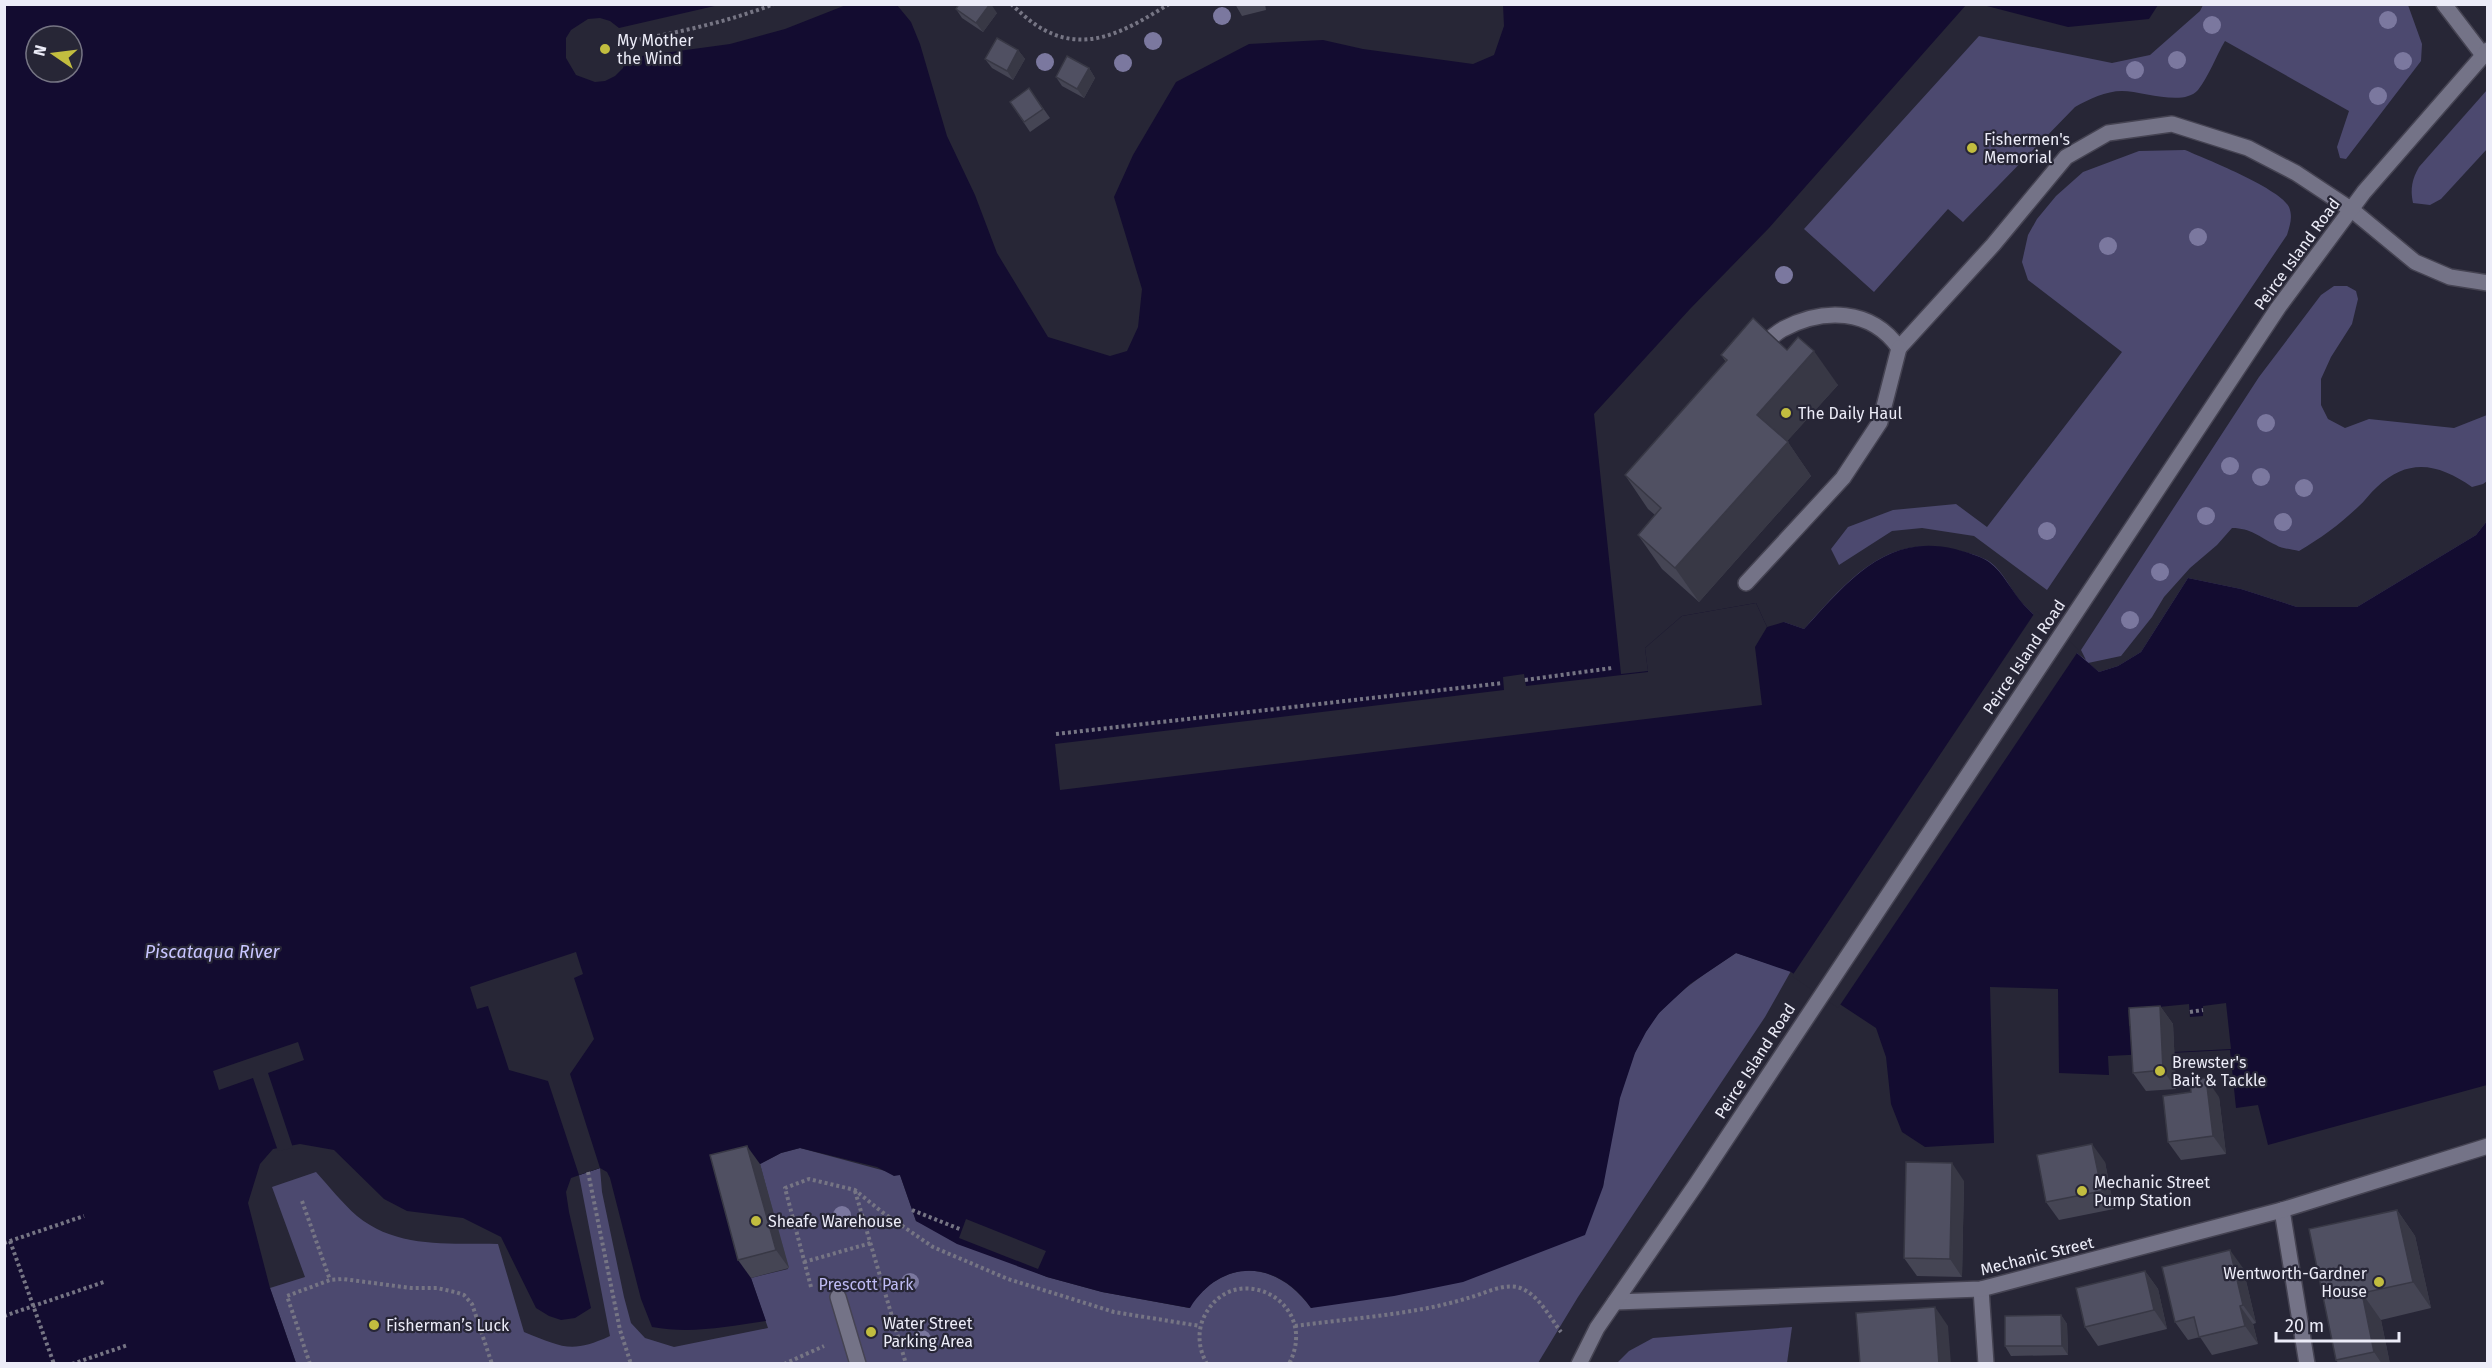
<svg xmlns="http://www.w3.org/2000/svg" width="2492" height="1368" viewBox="0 0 2492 1368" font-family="'Fira Sans',sans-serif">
	<rect width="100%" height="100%" fill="#272636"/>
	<!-- green -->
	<g fill="#4c496f">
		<path d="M2203,5H2408L2422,44L2421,61L2346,159L2340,158L2337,147L2349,111L2225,41C2216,56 2209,76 2198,90C2183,107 2143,91 2122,91C2106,91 2089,99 2075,107L1963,222L1948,209L1874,292L1804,229L1979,36L2112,63L2150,55L2200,11Z"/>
		<path d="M2487,90V149L2441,199L2430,205L2413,203C2410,189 2412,179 2419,167Z"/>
		<path d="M2185,150C2206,159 2281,189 2289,207C2293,217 2290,225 2287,235L2047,590L1974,536L1922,528L1892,531L1839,565L1831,549L1848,527L1893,510L1956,504L1987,527L2122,352L2028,280L2022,262L2028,235L2037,219L2056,196L2083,172L2139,151Z"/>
		<path d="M2334,286H2347L2356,291L2358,299L2352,324L2331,357L2321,379V405L2328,419L2345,428L2369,419L2454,428L2487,415V481L2483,484L2472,487C2439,464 2409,457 2377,487C2370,493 2365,501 2358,507C2339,525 2321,538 2299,551C2292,549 2282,549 2276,545C2259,537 2251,528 2232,528L2217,545L2190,568L2164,597L2152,617L2121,656L2088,663L2099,672L2118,666L2141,652L2188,578L2241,589L2297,607H2357L2476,535L2487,521V609L2104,684L1788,649L1784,622L1804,629C1846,583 1885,532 1955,550C1966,552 1981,556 1990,562C2004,572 2012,593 2024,605C2043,624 2065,644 2086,660L2081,650L2259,377L2321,295Z"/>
		<path d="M1736,953L1791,971L1765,1017L1578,1297L1538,1363H296L270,1288L305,1277L272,1187L316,1172C329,1186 342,1203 357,1216C397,1249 450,1243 498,1244L524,1332C562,1347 571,1354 610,1336L579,1175L600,1168L602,1192L624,1297L631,1323L645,1338L674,1347L768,1328L751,1278L788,1269L760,1164L781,1153L800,1148L900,1175L916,1221L1047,1277L1102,1292L1189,1308C1223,1257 1277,1260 1311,1308L1603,1187C1610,1132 1622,1055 1660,1012C1682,988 1709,971 1736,953Z"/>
		<polygon points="1792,1327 1787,1363 1617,1363 1629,1351 1653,1338"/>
	</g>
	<!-- water -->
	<g fill="#130c30" fill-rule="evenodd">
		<path d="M5,5H897L911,22L920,44L947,136L975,195L997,253L1048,337L1110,356L1127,351L1138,327L1142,289L1114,197L1133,155L1176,82L1249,44L1323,40L1363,49L1473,64L1494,55L1504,26L1503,5H1966L1769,228L1690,309L1594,414L1621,674L1648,671L1645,648L1682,616L1756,603L1767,627L1784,622L1804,629C1846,584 1885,532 1955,549C1966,552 1980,556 1989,562C2003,572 2012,592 2024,605C2047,629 2074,650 2099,672L2118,666L2141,652L2188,578L2241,589L2297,607H2357L2476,535L2487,521V1085L2268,1145L2258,1105L2236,1108L2230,1050L2108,1056L2109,1075L2059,1073L2058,989L1990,987L1994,1143L1925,1147L1902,1132L1891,1104L1886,1057L1876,1028L1791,972L1736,953L1690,984L1659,1013L1646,1032L1635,1053L1620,1098L1603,1187L1585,1235L1463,1282L1394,1296L1311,1308C1278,1260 1222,1257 1190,1308L1102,1292L1047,1277L957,1244L916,1221L900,1175L894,1176L877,1167L800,1148L781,1153L760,1164L751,1278L766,1321C727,1327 690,1334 652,1327L641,1299L610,1178L607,1172L600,1168L571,1178L566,1192L569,1212L591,1308L575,1318L561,1320L549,1316L536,1308L501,1237L463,1218L407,1211L384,1199L334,1150L300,1144L273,1149L260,1164L248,1203L270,1288L296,1363L5,1364ZM36,36H72V72H36Z"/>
		<polygon points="1983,5 2158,5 2149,19 2068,27"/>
	</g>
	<!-- pier -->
	<g fill="#272636">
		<polygon points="719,5 846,5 785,29 730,44 627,58 623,68 615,76 605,81 595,82 576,75 566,58 566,38 571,30 588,19 600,18 610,21 619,28"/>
		<polygon points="1756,603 1767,627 1755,647 1762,705 1060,790 1055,744 1504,690 1503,677 1524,674 1526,686 1648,672 1645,648 1682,616"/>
		<polygon points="2036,611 2079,650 1838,1008 1792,976"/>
		<polygon points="576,952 583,974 574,978 594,1039 570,1074 600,1168 579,1175 548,1081 509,1070 488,1006 477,1009 470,987"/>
		<polygon points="2226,1003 2231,1049 2174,1052 2142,1026 2129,1026 2128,1010 2189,1004 2190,1017 2203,1016 2203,1006"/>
		<polygon points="298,1042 304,1060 268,1073 293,1148 278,1151 253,1078 219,1090 213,1071"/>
		<polygon points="966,1219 1046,1251 1038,1269 959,1238"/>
	</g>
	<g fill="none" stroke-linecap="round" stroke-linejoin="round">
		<defs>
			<g id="lane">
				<polyline points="2444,4 2483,55"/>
				<path d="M1757,350C1765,343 1774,334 1783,329C1823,308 1871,308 1899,348L1993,245L2066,157L2108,133L2172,124L2248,148L2296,173L2352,210L2415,262L2450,277L2488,283"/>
				<polyline points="1746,583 1843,478 1880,422 1899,348"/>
				<polyline points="838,1297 858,1364"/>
			</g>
			<g id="street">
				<polyline points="2282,1210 2307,1364"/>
				<polyline points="1981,1289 1986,1364"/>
				<polyline points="1615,1302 1981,1289 2282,1210 2488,1146"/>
				<polyline points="1579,1364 1597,1328 1697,1183 2278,308 2364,192 2488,50"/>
			</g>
		</defs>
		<!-- lane casing -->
		<use href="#lane" stroke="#454352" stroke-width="18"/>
		<!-- street casing -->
		<use href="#street" stroke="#454352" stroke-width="18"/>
		<!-- path -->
		<g stroke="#767584" stroke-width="4" stroke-dasharray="3 3" stroke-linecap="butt">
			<path d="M1011,4C1019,11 1027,19 1036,25C1084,57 1127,30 1169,4"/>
			<path d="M622,43C674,33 725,23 774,4"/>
			<polyline points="1525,680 1612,668"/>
			<polyline points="1056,734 1503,683"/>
			<polyline points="2190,1012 2203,1010"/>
			<polyline points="588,1172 620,1330 631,1364"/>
			<polyline points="855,1191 906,1364"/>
			<polyline points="302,1201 330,1280"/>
			<polyline points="912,1210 962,1230"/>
			<polyline points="10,1241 54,1364"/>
			<polyline points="4,1243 84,1216"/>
			<polyline points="804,1262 871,1243"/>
			<polyline points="811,1287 785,1188 809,1179 855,1190 882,1212 933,1247 1008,1279 1114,1312 1200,1326"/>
			<polyline points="4,1316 104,1282"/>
			<path d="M1295,1326C1352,1318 1413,1315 1468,1298C1483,1294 1501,1284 1517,1287C1537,1292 1549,1316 1561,1332"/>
			<polyline points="72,1364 128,1345"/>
			<polyline points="310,1364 287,1296 330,1280 343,1279 411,1288 437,1288 455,1292 464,1295 472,1304 492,1364"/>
			<polyline points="784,1364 824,1346"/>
			<path d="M1207,1364C1199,1350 1197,1334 1203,1319C1231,1256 1322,1300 1289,1364"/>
		</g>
		<!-- lane -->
		<use href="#lane" stroke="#747387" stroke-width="15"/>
		<!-- street -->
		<use href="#street" stroke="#747387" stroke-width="15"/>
	</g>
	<!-- trees -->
	<g fill="#7b789f">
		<circle cx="1222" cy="16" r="9"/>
		<circle cx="2388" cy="20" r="9"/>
		<circle cx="2212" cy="25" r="9"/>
		<circle cx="1153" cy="41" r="9"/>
		<circle cx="2177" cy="60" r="9"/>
		<circle cx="2403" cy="61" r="9"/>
		<circle cx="1045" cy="62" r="9"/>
		<circle cx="1123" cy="63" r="9"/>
		<circle cx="2135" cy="70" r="9"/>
		<circle cx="2378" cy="96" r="9"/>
		<circle cx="2198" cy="237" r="9"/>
		<circle cx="2108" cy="246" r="9"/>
		<circle cx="1784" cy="275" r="9"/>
		<circle cx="2266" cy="423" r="9"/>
		<circle cx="2230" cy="466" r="9"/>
		<circle cx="2261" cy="477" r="9"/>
		<circle cx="2304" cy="488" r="9"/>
		<circle cx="2206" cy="516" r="9"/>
		<circle cx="2283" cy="522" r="9"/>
		<circle cx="2047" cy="531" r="9"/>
		<circle cx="2160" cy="572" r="9"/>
		<circle cx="2130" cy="620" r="9"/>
		<circle cx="842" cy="1215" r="9"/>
		<circle cx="910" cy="1282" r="9"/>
		<circle cx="922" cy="1339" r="9"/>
	</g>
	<!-- wall -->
	<g fill="#454554">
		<polygon points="1235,4 1265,4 1266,10 1242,16"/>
		<polygon points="956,9 997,13 983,32 962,18"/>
		<polygon points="1018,50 1025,59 1013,80 992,68 985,59"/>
		<polygon points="1089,68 1095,78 1084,98 1062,86 1056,77"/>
		<polygon points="1029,88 1050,118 1030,132 1010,102"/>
		<polygon points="1787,350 1838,385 1787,441 1811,476 1699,602 1662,569 1638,535 1655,515 1648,509 1625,475 1726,362 1721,355"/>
		<polygon points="2160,1006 2173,1024 2176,1089 2146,1091 2133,1073"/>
		<polygon points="2219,1097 2226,1154 2181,1160 2168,1142"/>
		<polygon points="2105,1162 2114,1209 2059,1220 2046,1202"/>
		<polygon points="760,1164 789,1268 751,1278 738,1260"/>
		<polygon points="1964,1181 1962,1277 1917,1276 1904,1258"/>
		<polygon points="2397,1210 2415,1236 2431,1308 2381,1320 2390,1364 2339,1364 2336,1360 2309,1229"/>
		<polygon points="2243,1268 2256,1323 2253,1324 2258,1344 2212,1355 2200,1337 2188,1340 2175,1322"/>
		<polygon points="2145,1271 2158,1289 2167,1329 2098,1346 2085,1327"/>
		<polygon points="2061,1315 2067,1324 2068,1355 2011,1356 2005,1346"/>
	</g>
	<!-- shaded-wall -->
	<g fill="#383845">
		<polygon points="990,4 991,4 997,13 983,32 976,23"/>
		<polygon points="1018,50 1025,59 1013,80 1007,71"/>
		<polygon points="1089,68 1095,78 1084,98 1077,89"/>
		<polygon points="1814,351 1838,385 1781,448 1757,415"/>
		<polygon points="1788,442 1811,476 1699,602 1675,568"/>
		<polygon points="2160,1006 2173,1024 2176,1089 2163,1070"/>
		<polygon points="2206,1078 2219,1097 2226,1154 2213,1136"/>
		<polygon points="2092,1144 2105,1162 2114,1209 2102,1191"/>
		<polygon points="747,1146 760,1164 789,1268 776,1250"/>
		<polygon points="1952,1163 1964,1181 1962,1277 1950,1259"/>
		<polygon points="2397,1210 2415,1236 2431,1308 2413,1282"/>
		<polygon points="2230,1250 2243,1268 2256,1323 2243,1305"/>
		<polygon points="2145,1271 2158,1289 2167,1329 2154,1310"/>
		<polygon points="2362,1293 2381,1320 2390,1364 2382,1364 2374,1352"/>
		<polygon points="2240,1306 2253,1324 2258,1344 2245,1326"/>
		<polygon points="1935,1307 1948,1326 1951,1364 1939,1364"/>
		<polygon points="2061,1315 2067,1324 2068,1355 2062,1346"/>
	</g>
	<!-- building -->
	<g fill="#505062" stroke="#383845" stroke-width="1.5">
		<polygon points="959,4 990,4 976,23 956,9"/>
		<polygon points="997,38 1018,50 1007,71 985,59"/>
		<polygon points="1067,56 1089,68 1077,89 1056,77"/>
		<polygon points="1029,88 1043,109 1024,122 1010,102"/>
		<polygon points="1753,318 1787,350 1798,337 1814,351 1757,415 1788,442 1675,568 1638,535 1661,508 1625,475 1727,360 1721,355"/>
		<polygon points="2160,1006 2163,1070 2133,1073 2129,1008"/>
		<polygon points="2206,1078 2213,1136 2168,1142 2163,1096 2191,1092 2190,1080"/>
		<polygon points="2092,1144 2102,1191 2046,1202 2037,1155"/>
		<polygon points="747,1146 776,1250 738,1260 710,1155"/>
		<polygon points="1906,1162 1952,1163 1950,1259 1904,1258"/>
		<polygon points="2397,1210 2413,1282 2362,1293 2374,1352 2336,1360 2309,1229"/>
		<polygon points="2230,1250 2243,1305 2240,1306 2245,1326 2199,1337 2194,1317 2175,1322 2162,1267"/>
		<polygon points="2145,1271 2154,1310 2085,1327 2076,1288"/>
		<polygon points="1935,1307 1939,1364 1860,1364 1856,1313"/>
		<polygon points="2061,1315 2062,1346 2005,1346 2005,1316"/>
	</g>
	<!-- markers -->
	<g fill="#c2bd3f" stroke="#272636" stroke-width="2">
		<circle cx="605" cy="49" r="6"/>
		<circle cx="1972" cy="148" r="6"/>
		<circle cx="1786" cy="413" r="6"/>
		<circle cx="2160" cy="1071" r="6"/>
		<circle cx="2082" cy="1191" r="6"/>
		<circle cx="756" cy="1221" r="6"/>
		<circle cx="2379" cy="1282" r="6"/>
		<circle cx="374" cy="1325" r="6"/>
		<circle cx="871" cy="1332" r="6"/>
	</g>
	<g text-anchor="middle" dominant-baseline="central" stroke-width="4.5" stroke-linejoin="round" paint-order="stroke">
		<!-- poi labels -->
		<g font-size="16" fill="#ececf8" stroke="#272636" text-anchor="start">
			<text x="617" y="40">My Mother<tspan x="617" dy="18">the Wind</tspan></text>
			<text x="1984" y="139">Fishermen's<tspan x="1984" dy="18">Memorial</tspan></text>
			<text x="1798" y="413">The Daily Haul</text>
			<text x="2172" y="1062">Brewster's<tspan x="2172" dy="18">Bait &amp; Tackle</tspan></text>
			<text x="2094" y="1182">Mechanic Street<tspan x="2094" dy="18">Pump Station</tspan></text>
			<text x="768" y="1221">Sheafe Warehouse</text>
			<text x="2367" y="1273" text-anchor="end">Wentworth-Gardner<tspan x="2367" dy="18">House</tspan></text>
			<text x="883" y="1323">Water Street<tspan x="883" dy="18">Parking Area</tspan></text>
			<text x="386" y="1325">Fisherman’s Luck</text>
		</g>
		<!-- street labels -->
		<g font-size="16" fill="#ececf8" stroke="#272636">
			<text transform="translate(2297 254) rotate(-54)">Peirce Island Road</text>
			<text transform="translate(2024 657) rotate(-56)">Peirce Island Road</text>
			<text transform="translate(1755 1061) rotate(-57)">Peirce Island Road</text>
			<text transform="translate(2037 1256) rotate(-14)">Mechanic Street</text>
		</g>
		<!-- park labels -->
		<g font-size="16" fill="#bfbcf5" stroke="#272636">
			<text x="866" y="1284">Prescott Park</text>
		</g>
		<!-- water labels -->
		<g font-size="18" font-style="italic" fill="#c8c5ff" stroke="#272636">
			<text x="212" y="952">Piscataqua River</text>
		</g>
	</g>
	<!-- border -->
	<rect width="2492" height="1368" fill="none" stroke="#ececf8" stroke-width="12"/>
	<!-- north arrow -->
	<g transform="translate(54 54) rotate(284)"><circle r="28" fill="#272636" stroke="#767584" stroke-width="1.5"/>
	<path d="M0-4.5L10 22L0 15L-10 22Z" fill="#c2bd3f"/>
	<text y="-9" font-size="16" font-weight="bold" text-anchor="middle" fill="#ececf8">N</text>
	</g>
	<!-- scale -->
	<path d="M2276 1332v9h123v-9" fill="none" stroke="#ececf8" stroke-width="3"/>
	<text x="2285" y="1332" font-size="18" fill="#ececf8" stroke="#272636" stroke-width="4.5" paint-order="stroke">20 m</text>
</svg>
